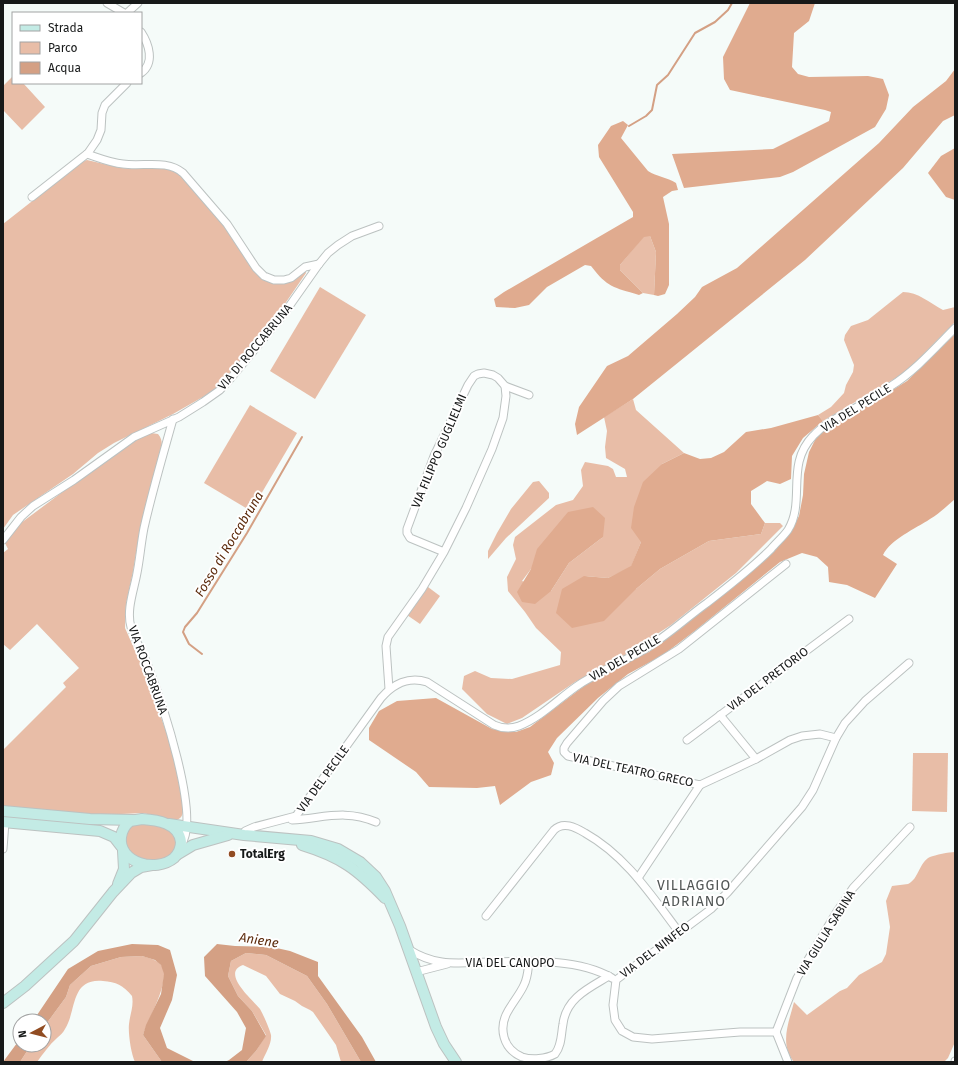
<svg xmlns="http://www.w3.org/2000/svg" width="958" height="1065" viewBox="0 0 958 1065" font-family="'Fira Sans',sans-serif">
	<rect width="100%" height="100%" fill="#f5fbf9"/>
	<!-- green -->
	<g fill="#e8bda7" fill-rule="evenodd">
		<polygon points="13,76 13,83 23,83 45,107 22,130 3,110 3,86"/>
		<polygon points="87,160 121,168 138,169 169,169 178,173 192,188 224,225 255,272 265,280 276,284 283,283 305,270 306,273 267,330 220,385 208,394 173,414 114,443 98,453 73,474 13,515 3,529 3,224 82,162"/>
		<polygon points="644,236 650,236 656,252 654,295 643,293 620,270 620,265"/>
		<polygon points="320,287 366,315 315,399 270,371"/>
		<path d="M903,292C918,292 930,303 943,310L955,307V322L906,372L823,421L818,415L831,407L844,393L846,385L853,372L854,365L844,340L845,335L851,326L868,320Z"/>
		<path d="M633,399L636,410L684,453L662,464L641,542L631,567L608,578L584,576L636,589L660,569L709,541L761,534L765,523H780L783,526L736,573L671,625L620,658L575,682L522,718L507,724L487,714L462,689L464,676L475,671L491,678L512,679L560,665L561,652L536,628L525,612L508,591L507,577L516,559L513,545L515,537L556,505L573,500L583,486L581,470L585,462L608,466L613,469L616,477H627L625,469L606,458L605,447L607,431L604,417ZM603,537L569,563L551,591L522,581L531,569Z"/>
		<polygon points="250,405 297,433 251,511 204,483"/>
		<path d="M151,433L158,434C163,440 162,445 161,453L139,535L133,572L126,604L125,628L147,677L170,743L180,782L183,812C182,817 180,819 176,820L143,813L100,815L3,806V750L66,687L63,683L79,668L37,624L10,650L3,644V553L8,549L5,543L21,523L29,517L116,452L145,435Z"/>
		<polygon points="539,481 549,493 549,498 506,538 488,559 488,551 497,533 511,509 533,482"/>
		<polygon points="428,587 440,596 420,624 407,615"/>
		<polygon points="913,753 948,753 947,812 912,811"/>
		<path d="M143,824C159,825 173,827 177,845L170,857C157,861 138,862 128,850C124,845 125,832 131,827C134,824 139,825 143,824Z"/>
		<path d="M955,852V1042L948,1058L944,1062H794C779,1044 789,1022 794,1002L807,1015L840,991L847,988L859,975L882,962L886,954L890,927L886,901L892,886C897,885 903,885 908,884C919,879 919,862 930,857C935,855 949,852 955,852Z"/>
		<path d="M246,953L266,955L307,976L327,1004L361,1062H341L336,1045L313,1012L310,1010L302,1006L295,1001L280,994L266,976L243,965C220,973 254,1001 260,1009C263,1014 270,1030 271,1035C272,1044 265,1054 262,1062H246L256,1051L266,1035L252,1011L238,996L228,976L231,961Z"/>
		<path d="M142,956C149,958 158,960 162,966C171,981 148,1019 143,1035L162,1062H135C131,1054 128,1033 129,1024C130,1014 134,1006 132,996C123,985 116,982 103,981C70,978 77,1010 65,1029C63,1033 60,1035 57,1038C49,1045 43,1054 37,1062H20L31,1045H44V1027L66,997L70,985L91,966L121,957Z"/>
	</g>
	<!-- forest -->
	<g fill="#e0ab8f">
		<polygon points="750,3 815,3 809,21 794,33 792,67 798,74 809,77 868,76 883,79 889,95 886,109 875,127 793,172 780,177 684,188 672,154 773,149 829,121 831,112 825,110 730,90 724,79 723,57"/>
		<polygon points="955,69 955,115 943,121 903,168 805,260 633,399 577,435 575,424 579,407 607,366 628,356 677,314 695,297 702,287 737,268 879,143 913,107 946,81"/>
		<path d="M623,121L628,125L621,138L648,171C657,177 667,177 676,183L678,190L672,191L663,197L669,224V285L665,294L658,296L654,295L656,252L650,236L644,237L620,265V270L643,293L639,295C613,287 608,288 591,266L585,265L547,287L529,305L515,308L496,307L494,299L504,292L633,217V212L599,157L598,145L611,126Z"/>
		<polygon points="955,148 955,200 946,197 928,173 941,156"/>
		<path d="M955,334V499C947,506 940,513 930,519C915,529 891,539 883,555L897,564L875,598L847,585L829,582L828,567L817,557L802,553L780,562L696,630L663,655L628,674L598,698L557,738L548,752L554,763L551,775L531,782L500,805L495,786L477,788L429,787L416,772L369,740V728L379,711L397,701L436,698L492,729L516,732L530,727L588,683L621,664L649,652L765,560L789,535L799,516L803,495L804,474L809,452L815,440L822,430L870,404L907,381Z"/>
		<polygon points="818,415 823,421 803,438 792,456 791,479 780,484 767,481 751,491 751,504 765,523 761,534 709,541 660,569 636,589 604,621 572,628 556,613 562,589 584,576 608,578 631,566 641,542 631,528 634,507 643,482 662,464 684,453 700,459 711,458 724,452 746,432 771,428"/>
		<polygon points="593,507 605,518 603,537 569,563 551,591 535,604 522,602 517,592 531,569 537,549 568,512"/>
	</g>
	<!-- water -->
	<g fill="#d4a084">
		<polygon points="132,944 158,945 170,950 177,975 172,1000 160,1028 167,1048 195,1062 162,1062 143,1035 146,1025 161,994 164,974 161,965 155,960 142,956 121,957 91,966 70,985 66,997 44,1027 44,1021 33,1021 68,969 98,951"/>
		<polygon points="217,944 235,946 272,947 290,951 318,962 318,976 362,1037 376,1062 361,1062 327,1004 307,976 266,955 246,953 231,961 228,976 238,996 252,1011 266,1036 256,1051 246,1062 225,1062 229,1060 242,1050 246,1028 237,1012 205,976 204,957"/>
		<polygon points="20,1039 20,1045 31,1045 20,1062 3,1062"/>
	</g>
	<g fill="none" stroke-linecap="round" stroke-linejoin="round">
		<!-- stream -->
		<g stroke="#d4a084" stroke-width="2">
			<polyline points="629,126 646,116 652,110 657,85 668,75 695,33 715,22 728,10 732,3"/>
			<polyline points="202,654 189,644 183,632 185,627 197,613 247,533 302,437"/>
		</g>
		<defs>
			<g id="minor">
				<polyline points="107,3 124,13"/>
				<polyline points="127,13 138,3"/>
				<path d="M141,32C149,44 155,63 141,73"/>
				<path d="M87,154C99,158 111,163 123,164C143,167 167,159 183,173L227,224L256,268L264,276L274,280H284L291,278L305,267L319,264"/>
				<polyline points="32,197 88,153 97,140 101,130 102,113 105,105 127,83"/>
				<polyline points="505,386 529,395"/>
				<path d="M173,419C163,455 152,492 144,528C141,543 140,558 137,573C134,590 126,610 131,627C135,640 143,653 148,666C160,697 202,818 181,845"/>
				<polyline points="3,540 21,517 33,506 74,480 134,437 179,417 203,402 220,390 231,378 283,315 319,264 328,253 338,245 352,236 379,226"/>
				<polyline points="786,564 679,649 619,686 603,701 567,743 564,748 564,752 568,756 700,785 756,759 790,740 802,736 820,734 836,738"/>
				<polyline points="389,689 386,646 388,637 422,589 444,552 466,508 492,449 503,418 506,396 505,386 498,378 493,375 484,373 478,374 474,376 468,385 434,456 407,529 407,533 410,538 444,552"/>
				<polyline points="720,715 756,759"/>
				<polyline points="687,740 849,619"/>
				<path d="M292,820C324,818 345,809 376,822"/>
				<path d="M244,835L245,831L254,827L296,816L381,698C393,684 409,676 427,682L494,725C503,729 511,729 519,726C542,717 560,697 580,684C601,671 624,661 645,649C667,636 686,618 707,603C729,586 751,569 771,549C776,543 783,537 788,530C806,501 785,465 813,436C825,423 840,416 855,408C868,401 879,394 891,386C915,371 935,348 955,328"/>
				<polyline points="3,849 5,822"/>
				<polyline points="638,878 700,785"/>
				<path d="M486,916L554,830C563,821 575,827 585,833C626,856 651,895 679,932"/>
				<path d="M408,949C436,967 457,963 488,962C527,961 578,958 612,978"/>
				<path d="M529,961C528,969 528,977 524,985C520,994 513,1002 508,1011C498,1028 503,1049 522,1057C532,1060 546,1059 555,1054C562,1045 561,1034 563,1024C566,998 589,988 609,976"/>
				<polyline points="416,972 447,964"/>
				<polyline points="776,1032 740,1032 652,1039 633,1037 622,1031 615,1020 613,1005 616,980 711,909 728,892 802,807 813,790 836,738 845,723 865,701 909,663"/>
				<polyline points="776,1032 797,978 836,913 853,888 910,827"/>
				<polyline points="776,1032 788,1062"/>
				<polyline points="955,1062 955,1061"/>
			</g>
			<g id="secondary">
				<polyline points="3,811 90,819 133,820"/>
				<path d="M142,819C157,820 179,823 181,842C181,848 178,854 174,858C156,873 118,863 121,837C122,830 125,825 130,821Z"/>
				<polyline points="3,822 100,831 114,837 121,846"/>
				<polyline points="169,824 244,835 311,841 338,849 360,862 376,877 385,891 400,926 436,1027 444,1044 456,1062"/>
				<path d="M302,845C341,857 357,869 385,898"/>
				<polyline points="178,854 193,845 228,835"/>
				<polyline points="118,884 124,869 123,851"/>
				<polyline points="3,1003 25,986 74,941 113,892 131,873 141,867 152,865"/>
			</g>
		</defs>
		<!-- minor casing -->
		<use href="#minor" stroke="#bcc2c1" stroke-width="9"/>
		<!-- secondary casing -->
		<use href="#secondary" stroke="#bcc2c1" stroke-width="12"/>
		<!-- minor -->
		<use href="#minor" stroke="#fff" stroke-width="7"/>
		<!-- secondary -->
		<use href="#secondary" stroke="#c3ebe5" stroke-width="10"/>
	</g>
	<!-- markers -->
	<circle fill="#914c22" stroke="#fff" stroke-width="1.5" cx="232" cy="854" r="4"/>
	<g text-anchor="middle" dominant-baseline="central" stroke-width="4" stroke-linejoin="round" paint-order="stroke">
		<!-- street labels -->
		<g font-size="12" fill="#171919" stroke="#fff">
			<text transform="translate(255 347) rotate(-50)">VIA DI ROCCABRUNA</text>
			<text transform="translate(856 408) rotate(-32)">VIA DEL PECILE</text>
			<text transform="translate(439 451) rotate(-67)">VIA FILIPPO GUGLIELMI</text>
			<text transform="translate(625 658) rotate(-30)">VIA DEL PECILE</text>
			<text transform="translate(148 670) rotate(70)">VIA ROCCABRUNA</text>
			<text transform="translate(768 679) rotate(-37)">VIA DEL PRETORIO</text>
			<text transform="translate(633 770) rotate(12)">VIA DEL TEATRO GRECO</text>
			<text transform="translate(323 779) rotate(-54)">VIA DEL PECILE</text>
			<text transform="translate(826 933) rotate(-58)">VIA GIULIA SABINA</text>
			<text transform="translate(655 950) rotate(-37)">VIA DEL NINFEO</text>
			<text x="510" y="963">VIA DEL CANOPO</text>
		</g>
		<!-- poi labels -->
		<g font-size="12" font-weight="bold" fill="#171919" stroke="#fff" text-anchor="start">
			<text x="240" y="854">TotalErg</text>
		</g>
		<!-- water labels -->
		<g font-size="13" font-style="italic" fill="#5c2b0c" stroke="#fff">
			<text transform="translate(229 544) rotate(-59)">Fosso di Roccabruna</text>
			<text transform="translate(259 940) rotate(9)">Aniene</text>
		</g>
		<!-- quarter labels -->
		<g font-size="14" letter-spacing="1" fill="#515655" stroke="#fff">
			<text x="694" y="885">VILLAGGIO<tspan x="694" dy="16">ADRIANO</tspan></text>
		</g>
	</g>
	<!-- border -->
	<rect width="958" height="1065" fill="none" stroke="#171919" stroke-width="8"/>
	<!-- legend -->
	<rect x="12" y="12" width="130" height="72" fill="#ffffff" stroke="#a2a3a3"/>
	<rect x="20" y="25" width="20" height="6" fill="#c3ebe5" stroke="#a2a3a3"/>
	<text x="48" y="32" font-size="12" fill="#171919">Strada</text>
	<rect x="20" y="42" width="20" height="12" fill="#e8bda7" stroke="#a2a3a3"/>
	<text x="48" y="52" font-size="12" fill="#171919">Parco</text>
	<rect x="20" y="62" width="20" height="12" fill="#d4a084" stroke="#a2a3a3"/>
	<text x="48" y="72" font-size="12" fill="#171919">Acqua</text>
	<!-- north arrow -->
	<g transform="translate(32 1033) rotate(263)"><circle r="19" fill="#ffffff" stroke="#a2a3a3"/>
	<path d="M0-3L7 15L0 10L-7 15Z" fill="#914c22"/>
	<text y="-6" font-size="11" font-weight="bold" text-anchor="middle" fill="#171919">N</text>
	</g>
</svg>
